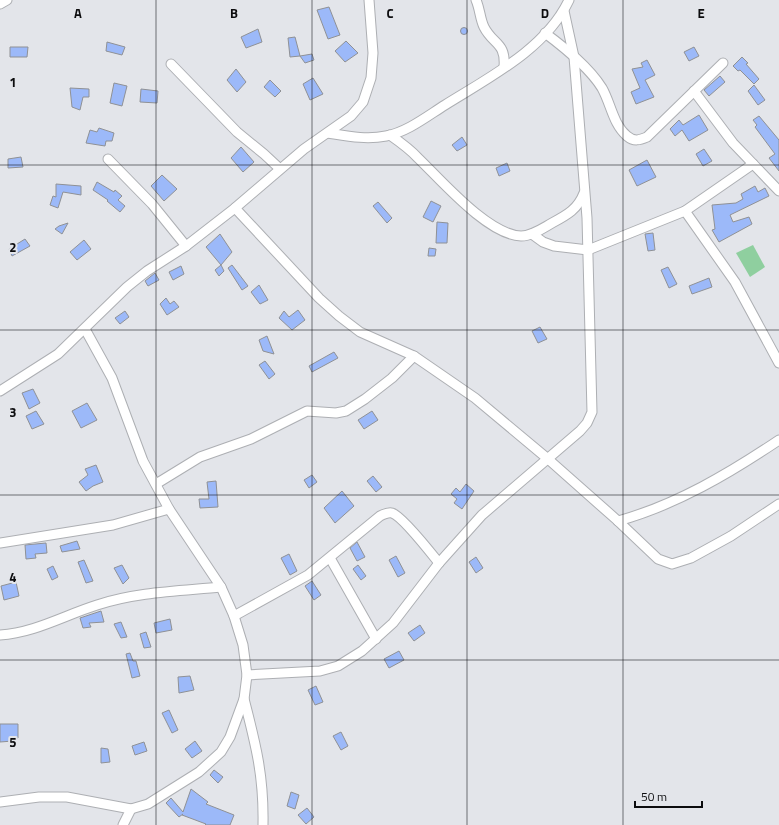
<svg xmlns="http://www.w3.org/2000/svg" width="779" height="825" viewBox="0 0 779 825" font-family="'Titillium Web',sans-serif">
	<rect width="100%" height="100%" fill="#e3e5ea"/>
	<!-- green -->
	<polygon fill="#8fcf9f" points="753,245 765,267 750,277 736,253"/>
	<!-- building -->
	<g fill="#9cb9f9" stroke="#8f9195">
		<polygon points="329,7 340,35 328,39 317,10"/>
		<circle cx="464" cy="31" r="3.5"/>
		<polygon points="258,29 262,42 246,48 241,37"/>
		<polygon points="295,37 300,56 290,57 288,38"/>
		<polygon points="346,41 358,53 345,62 335,51"/>
		<polygon points="107,42 125,47 122,55 106,51"/>
		<polygon points="10,47 28,47 27,57 10,57"/>
		<polygon points="694,47 699,56 689,61 684,52"/>
		<polygon points="312,54 314,60 305,63 300,56"/>
		<polygon points="742,57 748,63 746,64 759,79 754,84 740,70 738,71 733,66"/>
		<polygon points="647,60 655,75 645,80 654,97 636,104 631,92 640,88 632,69 643,67 641,63"/>
		<polygon points="236,69 246,82 237,92 227,80"/>
		<polygon points="720,76 725,82 709,96 704,90"/>
		<polygon points="313,78 323,94 310,100 303,84"/>
		<polygon points="270,80 281,91 275,97 264,87"/>
		<polygon points="114,83 127,86 122,106 110,103"/>
		<polygon points="754,85 765,100 758,105 748,91"/>
		<polygon points="70,88 89,89 89,97 83,97 80,110 72,107"/>
		<polygon points="141,89 158,91 157,103 140,102"/>
		<polygon points="699,115 708,130 689,141 682,130 675,136 670,129 679,120 683,125"/>
		<polygon points="759,116 779,140 779,171 769,158 775,154 755,127 757,125 753,120"/>
		<polygon points="99,128 114,133 112,141 106,141 105,146 86,143 90,130 97,132"/>
		<polygon points="462,137 467,145 457,151 452,145"/>
		<polygon points="241,147 254,162 243,172 231,158"/>
		<polygon points="704,149 712,161 703,166 696,154"/>
		<polygon points="21,157 23,167 8,168 8,159"/>
		<polygon points="647,160 656,177 637,186 629,170"/>
		<polygon points="507,163 510,171 499,176 496,168"/>
		<polygon points="162,175 177,189 164,201 151,186"/>
		<polygon points="97,182 114,192 115,190 122,196 118,200 125,206 120,212 107,201 108,200 93,190"/>
		<polygon points="56,184 81,186 81,195 63,192 58,208 50,205 53,196 56,197"/>
		<polygon points="755,186 758,192 765,188 769,196 730,215 733,222 749,217 752,224 719,242 712,230 715,229 712,205 736,203 743,199 741,194"/>
		<polygon points="431,201 441,206 433,222 423,217"/>
		<polygon points="378,202 392,218 387,223 373,206"/>
		<polygon points="437,222 448,223 447,243 436,243"/>
		<polygon points="68,223 62,234 55,229 59,226"/>
		<polygon points="653,233 655,250 648,251 645,234"/>
		<polygon points="220,234 232,252 221,265 206,247"/>
		<polygon points="25,239 30,246 12,256 9,249"/>
		<polygon points="84,240 91,249 77,260 70,252"/>
		<polygon points="429,248 436,249 435,256 428,256"/>
		<polygon points="221,265 224,271 219,276 215,270"/>
		<polygon points="232,265 248,286 242,290 228,268"/>
		<polygon points="181,266 184,274 173,280 169,272"/>
		<polygon points="668,267 677,284 669,288 661,270"/>
		<polygon points="155,273 159,280 148,286 145,281"/>
		<polygon points="709,278 712,287 692,294 689,286"/>
		<polygon points="259,285 268,300 260,304 251,292"/>
		<polygon points="166,298 170,304 174,301 179,307 167,315 160,304"/>
		<polygon points="298,310 305,320 292,330 279,318 284,311 289,317"/>
		<polygon points="125,311 129,317 120,324 115,318"/>
		<polygon points="540,327 547,339 538,343 532,331"/>
		<polygon points="267,336 274,354 263,351 259,340"/>
		<polygon points="334,352 338,358 312,372 309,366"/>
		<polygon points="265,361 275,374 269,379 259,365"/>
		<polygon points="33,389 40,403 29,409 22,393"/>
		<polygon points="87,403 97,420 81,428 72,411"/>
		<polygon points="36,411 44,424 32,429 26,416"/>
		<polygon points="372,411 378,420 364,429 358,420"/>
		<polygon points="96,465 103,482 93,486 86,491 79,482 88,475 85,469"/>
		<polygon points="312,475 317,482 309,488 304,480"/>
		<polygon points="373,476 382,487 376,492 367,481"/>
		<polygon points="216,481 218,507 200,508 199,499 209,499 207,482"/>
		<polygon points="466,484 474,491 462,509 454,503 457,499 451,494 456,488 460,492"/>
		<polygon points="342,491 354,506 335,523 324,508"/>
		<polygon points="77,541 80,549 62,552 60,546"/>
		<polygon points="357,542 365,557 357,561 350,548"/>
		<polygon points="46,543 47,553 35,554 36,558 26,559 25,545"/>
		<polygon points="289,554 297,571 290,575 281,558"/>
		<polygon points="396,556 405,573 398,577 389,560"/>
		<polygon points="476,557 483,568 476,573 469,562"/>
		<polygon points="84,560 93,581 86,583 78,562"/>
		<polygon points="122,565 129,578 123,584 114,568"/>
		<polygon points="358,565 366,576 361,580 353,569"/>
		<polygon points="53,566 58,577 52,580 47,569"/>
		<polygon points="312,581 321,595 314,600 305,586"/>
		<polygon points="16,582 19,596 4,600 1,586"/>
		<polygon points="101,611 104,622 89,623 91,627 83,628 80,618"/>
		<polygon points="170,619 172,630 156,633 154,623"/>
		<polygon points="121,622 127,637 121,638 114,624"/>
		<polygon points="420,625 425,633 414,641 408,633"/>
		<polygon points="146,632 151,647 144,648 140,634"/>
		<polygon points="399,651 404,660 389,668 384,659"/>
		<polygon points="130,653 133,661 136,661 140,676 132,678 126,654"/>
		<polygon points="190,676 194,690 179,693 178,677"/>
		<polygon points="316,686 323,702 315,705 308,690"/>
		<polygon points="169,710 178,730 172,733 162,713"/>
		<polygon points="0,724 18,724 18,738 11,738 13,741 0,742"/>
		<polygon points="341,732 348,746 341,750 333,736"/>
		<polygon points="195,741 202,751 192,758 185,749"/>
		<polygon points="144,742 147,751 135,755 132,746"/>
		<polygon points="101,748 108,749 110,762 101,763"/>
		<polygon points="214,770 223,777 218,783 210,775"/>
		<polygon points="191,789 208,802 206,804 234,815 230,825 205,825 206,824 182,815 183,814 179,817 166,803 171,798 183,812"/>
		<polygon points="291,792 299,795 295,809 287,806"/>
		<polygon points="307,808 314,817 306,824 298,815"/>
	</g>
	<g fill="none" stroke-linecap="round" stroke-linejoin="round">
		<defs>
			<g id="minor">
				<path d="M476,0C480,9 480,19 484,27C493,45 506,42 504,67"/>
				<polyline points="0,4 7,0"/>
				<path d="M545,33C565,48 589,67 602,88C611,104 613,124 627,136C634,142 640,140 647,137L723,63"/>
				<polyline points="171,64 237,132 264,154 279,168"/>
				<polyline points="694,91 733,143 779,191"/>
				<path d="M328,133C347,136 366,140 386,136C407,132 426,117 445,105C488,78 546,49 569,0"/>
				<path d="M390,135C400,142 410,149 418,158C441,180 488,235 521,236C532,236 543,228 552,223C567,215 578,209 584,193"/>
				<polyline points="108,159 152,204 186,246"/>
				<polyline points="235,208 319,298 339,316 360,332 414,356 475,398 548,459 618,521 658,559 672,564 691,558 731,536 779,504"/>
				<polyline points="685,211 735,282 779,363"/>
				<polyline points="532,234 543,242 554,246 588,250 685,211 753,164"/>
				<polyline points="0,391 58,354 127,287 147,271 186,246 235,208 304,149 351,116 363,102 371,78 373,53 369,0"/>
				<polyline points="156,484 200,457 251,439 307,411 336,413 346,411 365,399 392,378 414,356"/>
				<path d="M618,521C676,505 730,473 779,440"/>
				<polyline points="0,543 113,525 169,509"/>
				<polyline points="330,558 376,639"/>
				<path d="M234,616L308,575L380,516C384,514 388,512 392,513C402,516 431,553 439,563"/>
				<path d="M0,635C34,633 65,615 97,605C136,592 180,591 221,587"/>
				<polyline points="247,675 320,671 338,666 362,651 393,623 439,563 482,515 580,431 587,423 592,412 587,218 574,57 564,11"/>
				<path d="M244,699C256,745 264,777 263,825"/>
				<polyline points="0,802 39,797 67,797 131,809 148,804 199,772 221,752 230,737 244,699 247,675 243,645 234,616 221,587 169,509 143,461 112,378 85,329"/>
				<polyline points="123,825 131,809"/>
			</g>
		</defs>
		<!-- minor casing -->
		<use href="#minor" stroke="#adafb3" stroke-width="11"/>
		<!-- minor -->
		<use href="#minor" stroke="#fff" stroke-width="9"/>
	</g>
	<!-- grid -->
	<path fill="none" stroke="#0c0c0e" stroke-width="1" stroke-opacity="0.55" d="M156,0V825M312,0V825M467,0V825M623,0V825M0,165H779M0,330H779M0,495H779M0,660H779"/>
	<g font-size="13" text-anchor="middle" font-weight="bold" fill="#0c0c0e" stroke="#e3e5ea" stroke-width="4" stroke-linejoin="round" paint-order="stroke">
		<text x="78" y="18">A</text>
		<text x="234" y="18">B</text>
		<text x="390" y="18">C</text>
		<text x="545" y="18">D</text>
		<text x="701" y="18">E</text>
		<text x="13" y="87">1</text>
		<text x="13" y="252">2</text>
		<text x="13" y="417">3</text>
		<text x="13" y="582">4</text>
		<text x="13" y="747">5</text>
	</g>
	<!-- scale -->
	<path d="M635 801v6h67v-6" fill="none" stroke="#0c0c0e" stroke-width="2"/>
	<text x="641" y="801" font-size="12" fill="#0c0c0e" stroke="#e3e5ea" stroke-width="3" paint-order="stroke">50 m</text>
</svg>
